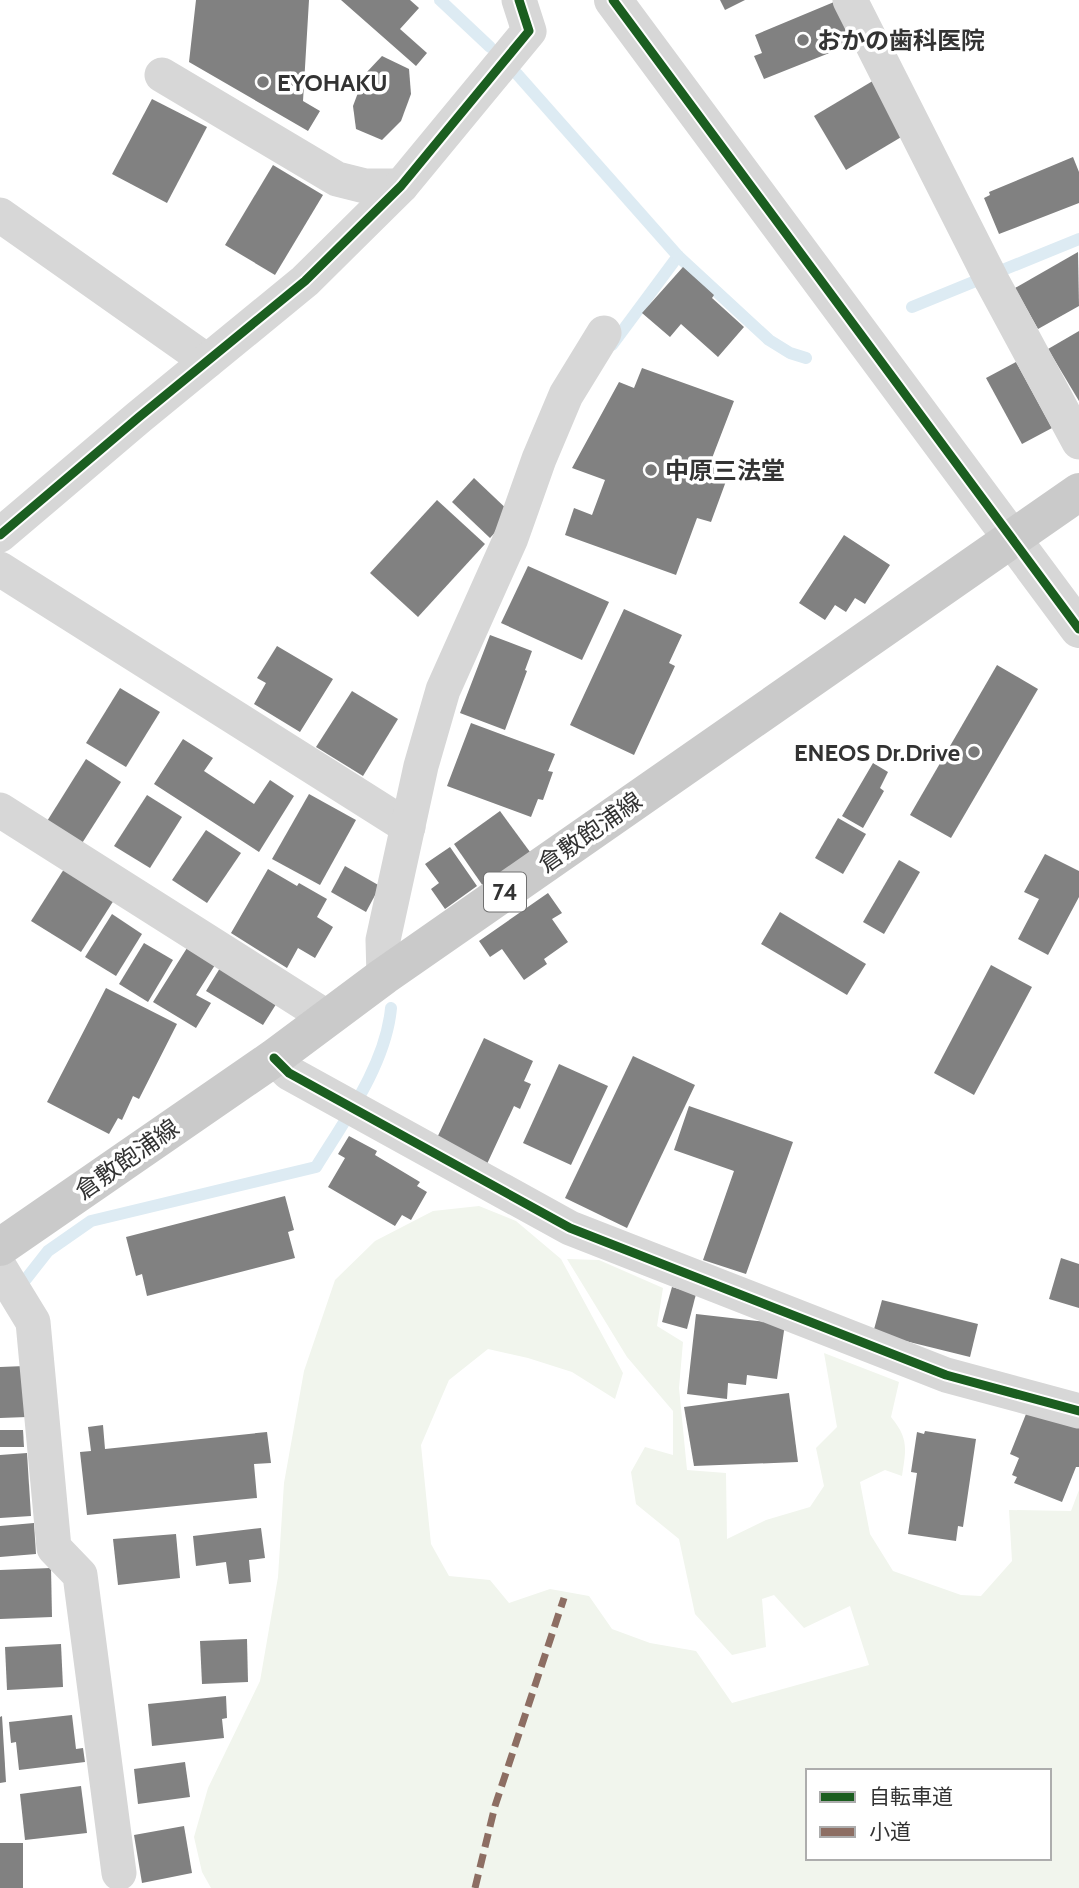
<svg xmlns="http://www.w3.org/2000/svg" width="1079" height="1888" viewBox="0 0 1079 1888" font-family="Cabin,'Noto Sans JP',sans-serif">
	<rect width="100%" height="100%" fill="#fff"/>
	<!-- green -->
	<path fill="#f1f5ed" fill-rule="evenodd" d="M479,1206L516,1221L561,1259L623,1373L615,1399L572,1372L528,1358L488,1349L449,1380L421,1445L431,1544L449,1576L490,1580L509,1603L550,1589L589,1596L612,1629L650,1643L696,1651L732,1703L869,1665L850,1606L804,1628L774,1595L762,1599L766,1647L732,1655L695,1614L679,1539L636,1504L631,1472L645,1447L673,1455V1411L627,1357L567,1259L599,1260L663,1288L657,1326L683,1342L679,1388L687,1470L726,1473L727,1539L766,1520L810,1507L824,1486L816,1448L837,1427L824,1353L899,1382L891,1417C909,1439 906,1449 902,1476L885,1470L860,1482L870,1534L893,1571L961,1595L981,1596L1012,1561L1009,1510L1071,1511L1079,1490V1888H211L202,1872L194,1837L208,1788L260,1681L278,1577L284,1483L304,1371L335,1280L375,1241L433,1211ZM808,1771H1049V1858H808Z"/>
	<g fill="none" stroke-linecap="round" stroke-linejoin="round">
		<!-- stream -->
		<g stroke="#ddebf3" stroke-width="12">
			<polyline points="440,0 490,47"/>
			<polyline points="517,74 678,256 612,345"/>
			<polyline points="678,256 769,340 790,353 806,358"/>
			<polyline points="912,307 1079,239"/>
			<path d="M15,1286L26,1279L48,1251L91,1221L316,1167C345,1120 386,1064 391,1008"/>
		</g>
	</g>
	<!-- building -->
	<g fill="#818181">
		<polygon points="196,0 309,0 303,101 320,111 308,131 189,62"/>
		<polygon points="341,0 410,0 419,8 400,29 427,53 416,66"/>
		<polygon points="720,0 745,0 725,10"/>
		<polygon points="834,2 852,44 764,79 754,56 762,53 755,35"/>
		<polygon points="382,56 409,69 411,94 401,121 382,140 356,129 353,106 365,74"/>
		<polygon points="876,79 908,133 846,170 814,116"/>
		<polygon points="152,99 207,127 167,203 112,174"/>
		<polygon points="1073,157 1079,172 1079,203 999,234 984,198 990,195 989,192"/>
		<polygon points="273,165 323,195 275,275 225,245"/>
		<polygon points="1078,252 1079,306 1038,329 1015,288"/>
		<polygon points="683,267 714,295 712,298 744,327 718,357 681,324 670,337 642,313"/>
		<polygon points="1079,331 1079,401 1048,349"/>
		<polygon points="1016,362 1052,428 1022,444 986,378"/>
		<polygon points="642,368 734,401 709,466 729,473 711,522 697,518 676,575 565,535 574,508 592,515 605,480 572,468 619,382 634,388"/>
		<polygon points="474,478 512,514 490,538 452,502"/>
		<polygon points="437,500 485,544 418,617 370,573"/>
		<polygon points="844,535 890,565 865,604 855,598 846,612 835,605 825,620 799,603"/>
		<polygon points="528,566 609,602 582,660 501,623"/>
		<polygon points="624,609 682,635 669,663 675,666 634,755 570,725"/>
		<polygon points="490,635 532,651 525,670 527,671 505,730 460,713"/>
		<polygon points="277,646 333,679 300,732 254,704 266,683 257,678"/>
		<polygon points="997,665 1038,689 951,838 910,815"/>
		<polygon points="120,688 160,712 126,767 86,743"/>
		<polygon points="352,691 398,719 363,776 316,747"/>
		<polygon points="471,723 555,754 548,771 553,772 543,800 538,799 531,817 447,786"/>
		<polygon points="183,739 213,758 204,771 254,804 270,780 294,796 259,852 154,784"/>
		<polygon points="86,759 121,782 79,848 44,826"/>
		<polygon points="873,763 888,772 880,788 884,791 863,828 842,816"/>
		<polygon points="309,794 356,820 320,885 272,859"/>
		<polygon points="147,795 182,817 150,868 114,846"/>
		<polygon points="500,811 530,852 483,886 454,844"/>
		<polygon points="838,818 866,834 843,874 815,858"/>
		<polygon points="206,830 241,853 207,903 172,880"/>
		<polygon points="450,847 477,886 445,909 431,889 439,883 425,864"/>
		<polygon points="1045,854 1079,871 1079,897 1048,955 1018,939 1039,899 1024,892"/>
		<polygon points="899,860 920,872 884,934 863,922"/>
		<polygon points="345,866 380,886 366,912 331,892"/>
		<polygon points="64,869 114,900 81,952 31,921"/>
		<polygon points="268,869 297,886 299,883 327,899 317,917 333,927 315,958 298,948 287,968 231,933"/>
		<polygon points="548,893 562,913 552,919 568,942 544,959 547,964 524,980 502,949 490,957 479,941"/>
		<polygon points="780,912 866,964 847,995 761,944"/>
		<polygon points="112,914 142,934 116,976 85,957"/>
		<polygon points="144,943 173,960 148,1002 119,984"/>
		<polygon points="187,948 215,965 196,995 211,1003 196,1028 153,1002"/>
		<polygon points="223,963 280,998 263,1025 206,991"/>
		<polygon points="991,965 1032,987 974,1095 934,1073"/>
		<polygon points="106,988 177,1024 139,1099 133,1096 122,1120 118,1118 109,1134 47,1102"/>
		<polygon points="484,1038 533,1061 524,1081 531,1084 520,1109 514,1106 487,1164 436,1140"/>
		<polygon points="633,1056 695,1085 627,1228 565,1198"/>
		<polygon points="559,1064 608,1086 571,1165 523,1143"/>
		<polygon points="689,1106 793,1142 746,1274 703,1260 734,1171 674,1150"/>
		<polygon points="349,1136 377,1151 375,1155 420,1182 417,1186 427,1192 411,1220 402,1215 395,1226 328,1187 345,1158 338,1154"/>
		<polygon points="285,1196 294,1230 288,1232 295,1258 147,1296 142,1274 136,1276 126,1237"/>
		<polygon points="1061,1258 1079,1264 1079,1308 1049,1299"/>
		<polygon points="672,1287 696,1294 687,1329 662,1322"/>
		<polygon points="882,1300 978,1324 970,1357 873,1333"/>
		<polygon points="696,1314 785,1324 777,1379 747,1375 746,1385 728,1383 727,1399 687,1394"/>
		<polygon points="25,1366 27,1417 0,1418 0,1367"/>
		<polygon points="789,1393 798,1462 694,1466 684,1407"/>
		<polygon points="1030,1404 1079,1424 1079,1467 1076,1467 1062,1502 1014,1483 1017,1477 1012,1475 1019,1458 1010,1454"/>
		<polygon points="103,1425 105,1449 267,1432 271,1463 254,1464 257,1498 87,1515 80,1452 91,1451 88,1427"/>
		<polygon points="0,1430 23,1430 24,1447 0,1447"/>
		<polygon points="925,1431 976,1439 963,1527 958,1526 956,1541 908,1534 917,1473 911,1472 917,1432 924,1434"/>
		<polygon points="27,1453 31,1516 0,1518 0,1455"/>
		<polygon points="34,1523 36,1554 0,1557 0,1526"/>
		<polygon points="261,1528 265,1558 249,1560 251,1582 229,1584 226,1562 196,1566 193,1536"/>
		<polygon points="176,1534 180,1578 118,1585 113,1539"/>
		<polygon points="51,1568 52,1617 0,1619 0,1570"/>
		<polygon points="247,1639 248,1682 202,1684 200,1641"/>
		<polygon points="61,1644 63,1687 7,1690 5,1647"/>
		<polygon points="226,1696 227,1718 222,1719 224,1738 152,1746 148,1704"/>
		<polygon points="72,1715 76,1749 83,1748 85,1762 19,1770 16,1742 11,1743 9,1722"/>
		<polygon points="2,1716 6,1782 0,1783 0,1717"/>
		<polygon points="185,1762 190,1797 138,1804 134,1769"/>
		<polygon points="81,1786 87,1833 25,1840 20,1794"/>
		<polygon points="184,1826 192,1873 142,1883 134,1835"/>
		<rect x="0" y="1843" width="23" height="45"/>
	</g>
	<g fill="none" stroke-linecap="round" stroke-linejoin="round">
		<!-- minor -->
		<g stroke="#d7d7d7" stroke-width="35">
			<polyline points="850,0 992,281 1079,442"/>
			<polyline points="162,75 337,179 365,186 401,186"/>
			<polyline points="0,215 207,361"/>
			<polyline points="0,535 139,417 305,281 401,186 529,31 519,0"/>
			<polyline points="0,569 408,827"/>
			<polyline points="0,810 328,1018"/>
			<polyline points="384,976 383,940 421,766 443,690 511,538 539,459 566,395 604,333"/>
			<polyline points="274,1058 289,1073 570,1228 946,1375 1079,1411"/>
			<polyline points="0,1268 33,1322 54,1548 80,1575 119,1873"/>
		</g>
		<!-- tertiary -->
		<polyline stroke="#d7d7d7" stroke-width="38" points="613,0 1079,629"/>
		<!-- primary -->
		<polyline stroke="#cacaca" stroke-width="38" points="0,1247 274,1058 384,976 1079,492"/>
		<!-- quiet -->
		<polyline stroke="#8d6e63" stroke-width="7" stroke-dasharray="14 7" stroke-linecap="butt" points="475,1888 495,1806 564,1598"/>
		<defs>
			<g id="cycleway">
				<polyline points="613,0 1079,629"/>
				<polyline points="0,535 139,417 305,281 401,186 529,31 519,0"/>
				<polyline points="274,1058 289,1073 570,1228 946,1375 1079,1411"/>
			</g>
		</defs>
		<!-- cycleway casing -->
		<use href="#cycleway" stroke="#fff" stroke-width="13"/>
		<!-- cycleway -->
		<use href="#cycleway" stroke="#1b5e20" stroke-width="9"/>
	</g>
	<!-- markers -->
	<g fill="#7a7a7a" stroke="#fff" stroke-width="2.5">
		<circle cx="803" cy="40" r="7"/>
		<circle cx="263" cy="82" r="7"/>
		<circle cx="651" cy="470" r="7"/>
		<circle cx="974" cy="752" r="7"/>
	</g>
	<g text-anchor="middle" dominant-baseline="central" stroke-width="7" stroke-linejoin="round" paint-order="stroke">
		<!-- shield labels -->
		<rect fill="#fff" stroke="#707070" stroke-width="2" x="484" y="872.5" width="42" height="39" rx="5"/>
		<g font-size="23" font-weight="bold" fill="#333">
			<text x="505" y="892">74</text>
		</g>
		<!-- poi labels -->
		<g font-size="24" font-weight="bold" fill="#333" stroke="#fff" text-anchor="start">
			<text x="817" y="40">おかの歯科医院</text>
			<text x="277" y="82">EYOHAKU</text>
			<text x="665" y="470">中原三法堂</text>
			<text x="960" y="752" text-anchor="end">ENEOS Dr.Drive</text>
		</g>
		<!-- street labels -->
		<g font-size="24" fill="#333" stroke="#fff">
			<text transform="translate(590 832) rotate(-35)">倉敷飽浦線</text>
			<text transform="translate(127 1159) rotate(-35)">倉敷飽浦線</text>
		</g>
	</g>
	<!-- legend -->
	<rect x="806" y="1769" width="245" height="91" fill="#ffffff" stroke="#adadad" stroke-width="2"/>
	<rect x="820" y="1792" width="35" height="10" fill="#1b5e20" stroke="#adadad" stroke-width="2"/>
	<text x="869" y="1804" font-size="21" fill="#333333">自転車道</text>
	<rect x="820" y="1827" width="35" height="10" fill="#8d6e63" stroke="#adadad" stroke-width="2"/>
	<text x="869" y="1839" font-size="21" fill="#333333">小道</text>
</svg>
